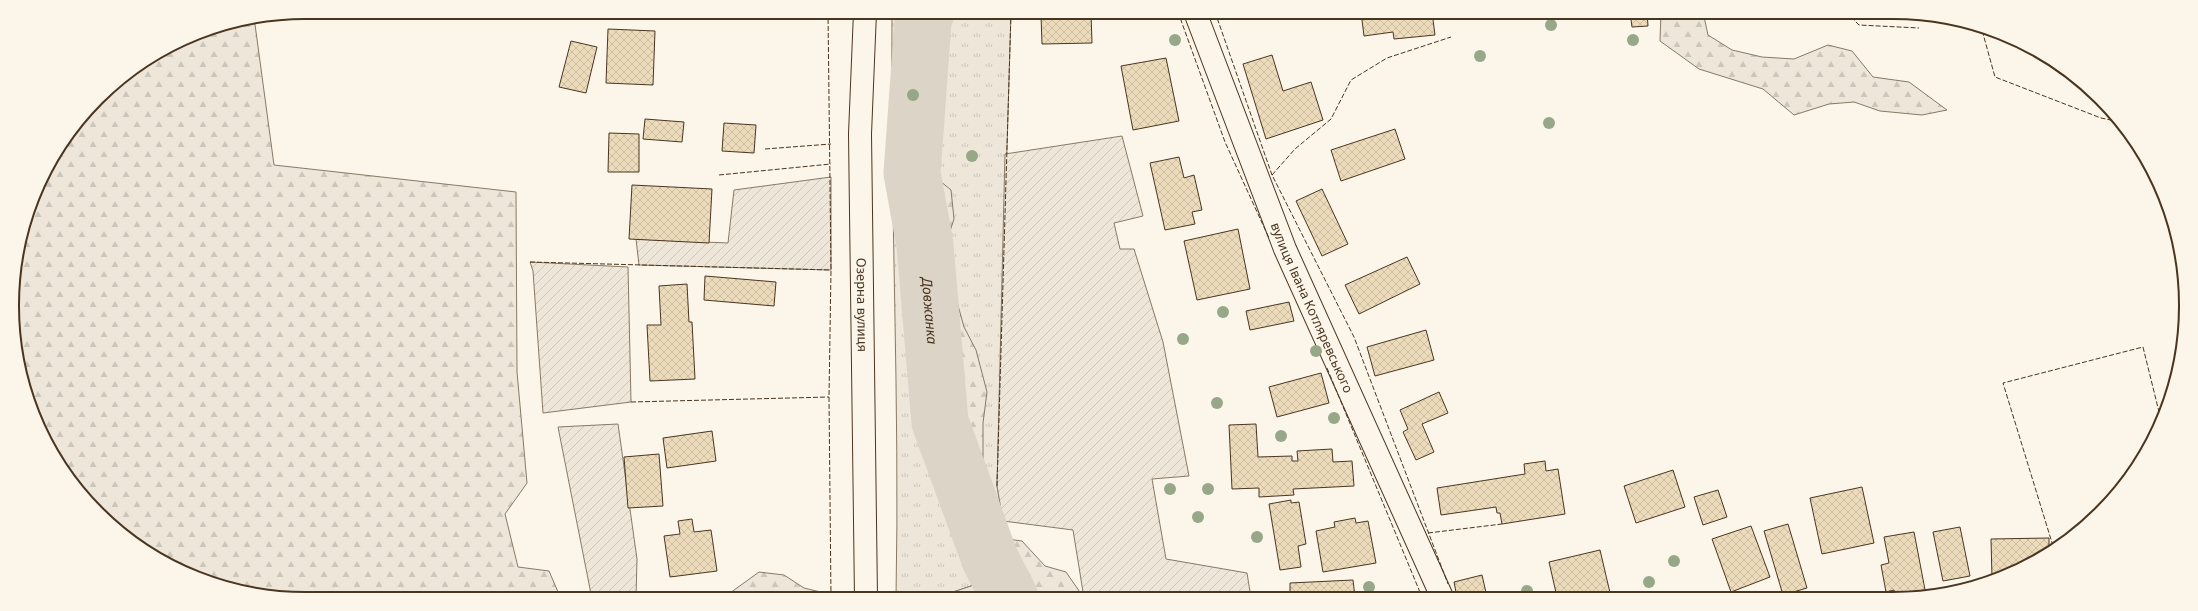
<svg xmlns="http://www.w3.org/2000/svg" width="2198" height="611" viewBox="0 0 2198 611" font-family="'Noto Sans',sans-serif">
	<defs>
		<pattern id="grass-tufts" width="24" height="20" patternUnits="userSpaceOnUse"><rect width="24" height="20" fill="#ede6d9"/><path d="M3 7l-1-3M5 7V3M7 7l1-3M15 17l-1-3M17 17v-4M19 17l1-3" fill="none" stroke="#cdc6ba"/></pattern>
		<pattern id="forest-firs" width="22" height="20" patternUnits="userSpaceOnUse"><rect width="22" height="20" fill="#ede6d9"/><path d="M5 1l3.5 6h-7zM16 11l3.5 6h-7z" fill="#cdc6ba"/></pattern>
		<pattern id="garden-furrows" width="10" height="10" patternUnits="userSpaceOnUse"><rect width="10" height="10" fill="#ede6d9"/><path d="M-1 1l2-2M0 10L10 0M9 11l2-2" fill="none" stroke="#cdc6ba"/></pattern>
		<pattern id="building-cross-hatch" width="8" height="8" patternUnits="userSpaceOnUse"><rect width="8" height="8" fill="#ecdcbc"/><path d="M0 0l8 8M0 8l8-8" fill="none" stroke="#ccbda1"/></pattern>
	</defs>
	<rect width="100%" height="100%" fill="#fbf6e9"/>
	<!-- grass -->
	<path fill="url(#grass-tufts)" stroke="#887966" d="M892,12H1011L997,486L1007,539L971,586L947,594L942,598H896C900,403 890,207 892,12Z"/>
	<!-- forest -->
	<g fill="url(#forest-firs)" stroke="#887966">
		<polygon points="1661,12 1703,12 1708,35 1732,50 1762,57 1794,59 1828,45 1852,51 1873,77 1909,82 1947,110 1922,115 1880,111 1854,102 1829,104 1794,115 1763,89 1699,69 1660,41"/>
		<polygon points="254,17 274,165 516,192 517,372 527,483 505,514 518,567 549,571 561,599 306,599 248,593 159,560 112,526 73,484 42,436 22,382 13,286 22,229 42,175 73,127 112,85 193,34"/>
		<polygon points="934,176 951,190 954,219 943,252 964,327 976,350 987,392 983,423 983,472 989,491 989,525 943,432 924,347 905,273 911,227"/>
		<polygon points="1007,539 1022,541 1045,566 1066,572 1084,598 942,598 947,594 971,586"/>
		<polygon points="759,572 784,575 804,588 845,598 664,598 730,593"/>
	</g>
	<!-- garden -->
	<g fill="url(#garden-furrows)" stroke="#887966">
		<polygon points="1122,136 1143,216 1114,223 1120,249 1134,249 1163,342 1189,476 1152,479 1166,559 1247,573 1251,598 1084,598 1073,530 1003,521 997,486 1005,154"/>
		<polygon points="831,177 831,270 639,265 636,239 728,243 734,190"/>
		<polygon points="530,262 628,267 631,402 543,413 533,271"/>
		<polygon points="618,424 637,559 636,598 592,599 558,427"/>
	</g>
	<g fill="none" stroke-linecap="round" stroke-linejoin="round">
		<!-- river -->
		<path stroke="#dcd4c6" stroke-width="57" id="s1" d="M926,12L923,21L912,173L925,245L940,422L990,559L1010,598"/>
	</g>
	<!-- building -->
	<g fill="url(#building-cross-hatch)" stroke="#4a3520">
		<polygon points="1361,12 1432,12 1435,35 1394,39 1393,32 1364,36"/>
		<polygon points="1630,12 1647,12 1648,26 1632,27"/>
		<polygon points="1091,13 1092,43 1042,44 1041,15"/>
		<polygon points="608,29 655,31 653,85 606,83"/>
		<polygon points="571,41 597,47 586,93 559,87"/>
		<polygon points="1272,55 1283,91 1311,82 1323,120 1266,139 1243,64"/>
		<polygon points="1166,58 1179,121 1133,130 1121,66"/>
		<polygon points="645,119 684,122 682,142 643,139"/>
		<polygon points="724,123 756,125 754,153 722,151"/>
		<polygon points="1395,129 1405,159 1341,181 1331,150"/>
		<polygon points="609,133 639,134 639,172 608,172"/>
		<polygon points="1179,157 1184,178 1194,175 1202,210 1192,212 1195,224 1165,230 1150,163"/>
		<polygon points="632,185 712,189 709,243 629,239"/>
		<polygon points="1322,189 1348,244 1322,256 1296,201"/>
		<polygon points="1238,229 1250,289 1197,300 1184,241"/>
		<polygon points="1407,257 1420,284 1359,314 1345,285"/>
		<polygon points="705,276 776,282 774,306 704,300"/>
		<polygon points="687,284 689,322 692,322 695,379 650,381 647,325 661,325 659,286"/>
		<polygon points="1289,302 1294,321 1250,330 1246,311"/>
		<polygon points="1426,330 1434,360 1375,376 1367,347"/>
		<polygon points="1321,373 1329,403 1277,417 1269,387"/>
		<polygon points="1439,392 1448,413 1422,424 1434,452 1416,460 1403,432 1408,429 1400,410"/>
		<polygon points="1256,424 1258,457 1292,456 1292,461 1298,461 1297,451 1332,449 1333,462 1352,461 1354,486 1293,489 1294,495 1259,497 1259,488 1232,489 1229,425"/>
		<polygon points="712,431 716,461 667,468 663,438"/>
		<polygon points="659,454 663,506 628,508 624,457"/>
		<polygon points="1545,461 1546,471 1558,469 1565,514 1502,524 1500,513 1497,513 1496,507 1441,515 1437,488 1525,474 1524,464"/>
		<polygon points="1673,470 1685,507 1636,523 1624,486"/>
		<polygon points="1862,487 1874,543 1822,554 1810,498"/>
		<polygon points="1718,490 1727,517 1703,525 1694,497"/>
		<polygon points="1291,500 1291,503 1299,502 1306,544 1298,546 1301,567 1280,570 1269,504"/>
		<polygon points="1355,518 1356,523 1368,521 1376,563 1323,572 1316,531 1335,527 1334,522"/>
		<polygon points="692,519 694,532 711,530 717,571 670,577 664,536 680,534 678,521"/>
		<polygon points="1788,524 1807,588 1783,595 1764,531"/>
		<polygon points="1751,526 1770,577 1731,592 1712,539"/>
		<polygon points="1960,527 1970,576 1943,581 1933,532"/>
		<polygon points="1914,532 1926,595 1895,597 1894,590 1886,592 1881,565 1889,563 1884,537"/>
		<polygon points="2049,538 2049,549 2022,569 1992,578 1991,539"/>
		<polygon points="1600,550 1611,597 1557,597 1549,562"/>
		<polygon points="1482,575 1487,597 1457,597 1454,582"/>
		<polygon points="1353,580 1355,597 1290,597 1290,583"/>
	</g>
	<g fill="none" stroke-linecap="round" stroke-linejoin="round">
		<defs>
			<g id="minor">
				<path id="s2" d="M865,12L860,134L866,598"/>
				<path id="s3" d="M1195,12L1285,249L1442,597"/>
			</g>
		</defs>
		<!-- minor casing -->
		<use href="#minor" stroke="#4a3520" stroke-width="24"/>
		<!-- minor -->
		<use href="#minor" stroke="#fbf6e9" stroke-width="22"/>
		<!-- fence -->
		<g stroke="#4a3520" stroke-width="1" stroke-dasharray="5 2" stroke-linecap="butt">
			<polyline points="828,12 831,270 829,397 831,598"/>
			<polyline points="1178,12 1225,142 1269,238"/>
			<polyline points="1215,12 1272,175 1354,337 1448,584"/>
			<polyline points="1846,12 1859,25 1919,28"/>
			<polyline points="1988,29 1982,30 1995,77 2101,118 2120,122"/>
			<polyline points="765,149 831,144"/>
			<polyline points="719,175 831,164"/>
			<polyline points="1272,175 1295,149 1331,119 1351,80 1387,58 1451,37"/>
			<polyline points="530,262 831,270"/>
			<polyline points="1327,368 1422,597"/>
			<polyline points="631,402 829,397"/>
			<polyline points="997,486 1011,12"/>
			<polyline points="1428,533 1502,524"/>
			<polyline points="2053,546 2003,383 2143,347 2161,420"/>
		</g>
	</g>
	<!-- trees -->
	<g fill="#96a887">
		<circle cx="1551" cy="25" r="6"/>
		<circle cx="1175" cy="40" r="6"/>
		<circle cx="1633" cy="40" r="6"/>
		<circle cx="1480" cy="56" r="6"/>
		<circle cx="913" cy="95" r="6"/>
		<circle cx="1549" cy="123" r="6"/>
		<circle cx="972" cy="156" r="6"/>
		<circle cx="1223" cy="312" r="6"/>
		<circle cx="1183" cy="339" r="6"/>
		<circle cx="1316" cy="351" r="6"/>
		<circle cx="1217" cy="403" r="6"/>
		<circle cx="1334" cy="418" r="6"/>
		<circle cx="1281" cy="436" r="6"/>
		<circle cx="1170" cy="489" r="6"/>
		<circle cx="1208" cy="489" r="6"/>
		<circle cx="1198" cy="517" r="6"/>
		<circle cx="1257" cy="537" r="6"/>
		<circle cx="1674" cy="561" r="6"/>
		<circle cx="1649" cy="582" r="6"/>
		<circle cx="1369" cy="587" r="6"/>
		<circle cx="1527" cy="591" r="6"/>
	</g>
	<g text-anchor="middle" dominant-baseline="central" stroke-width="3" stroke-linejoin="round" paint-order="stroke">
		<!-- street labels -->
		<g font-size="13" fill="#4a3520" stroke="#fbf6e9">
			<text stroke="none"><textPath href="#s2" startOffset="293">Озерна вулиця</textPath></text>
			<text stroke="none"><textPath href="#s3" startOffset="318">вулиця Івана Котляревського</textPath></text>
		</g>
		<!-- water labels -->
		<g font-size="14" font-style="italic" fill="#4a3520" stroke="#fbf6e9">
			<text stroke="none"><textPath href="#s1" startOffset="301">Довжанка</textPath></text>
		</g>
	</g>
	<!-- crop -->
	<path d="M0 0H2198V611H0ZM305 19H1893A286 286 0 0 1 2179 305V306A286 286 0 0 1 1893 592H305A286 286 0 0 1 19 306V305A286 286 0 0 1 305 19Z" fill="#fbf6e9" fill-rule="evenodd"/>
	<path fill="none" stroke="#4a3520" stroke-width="2" d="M305 19H1893A286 286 0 0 1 2179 305V306A286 286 0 0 1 1893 592H305A286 286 0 0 1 19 306V305A286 286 0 0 1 305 19Z"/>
</svg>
